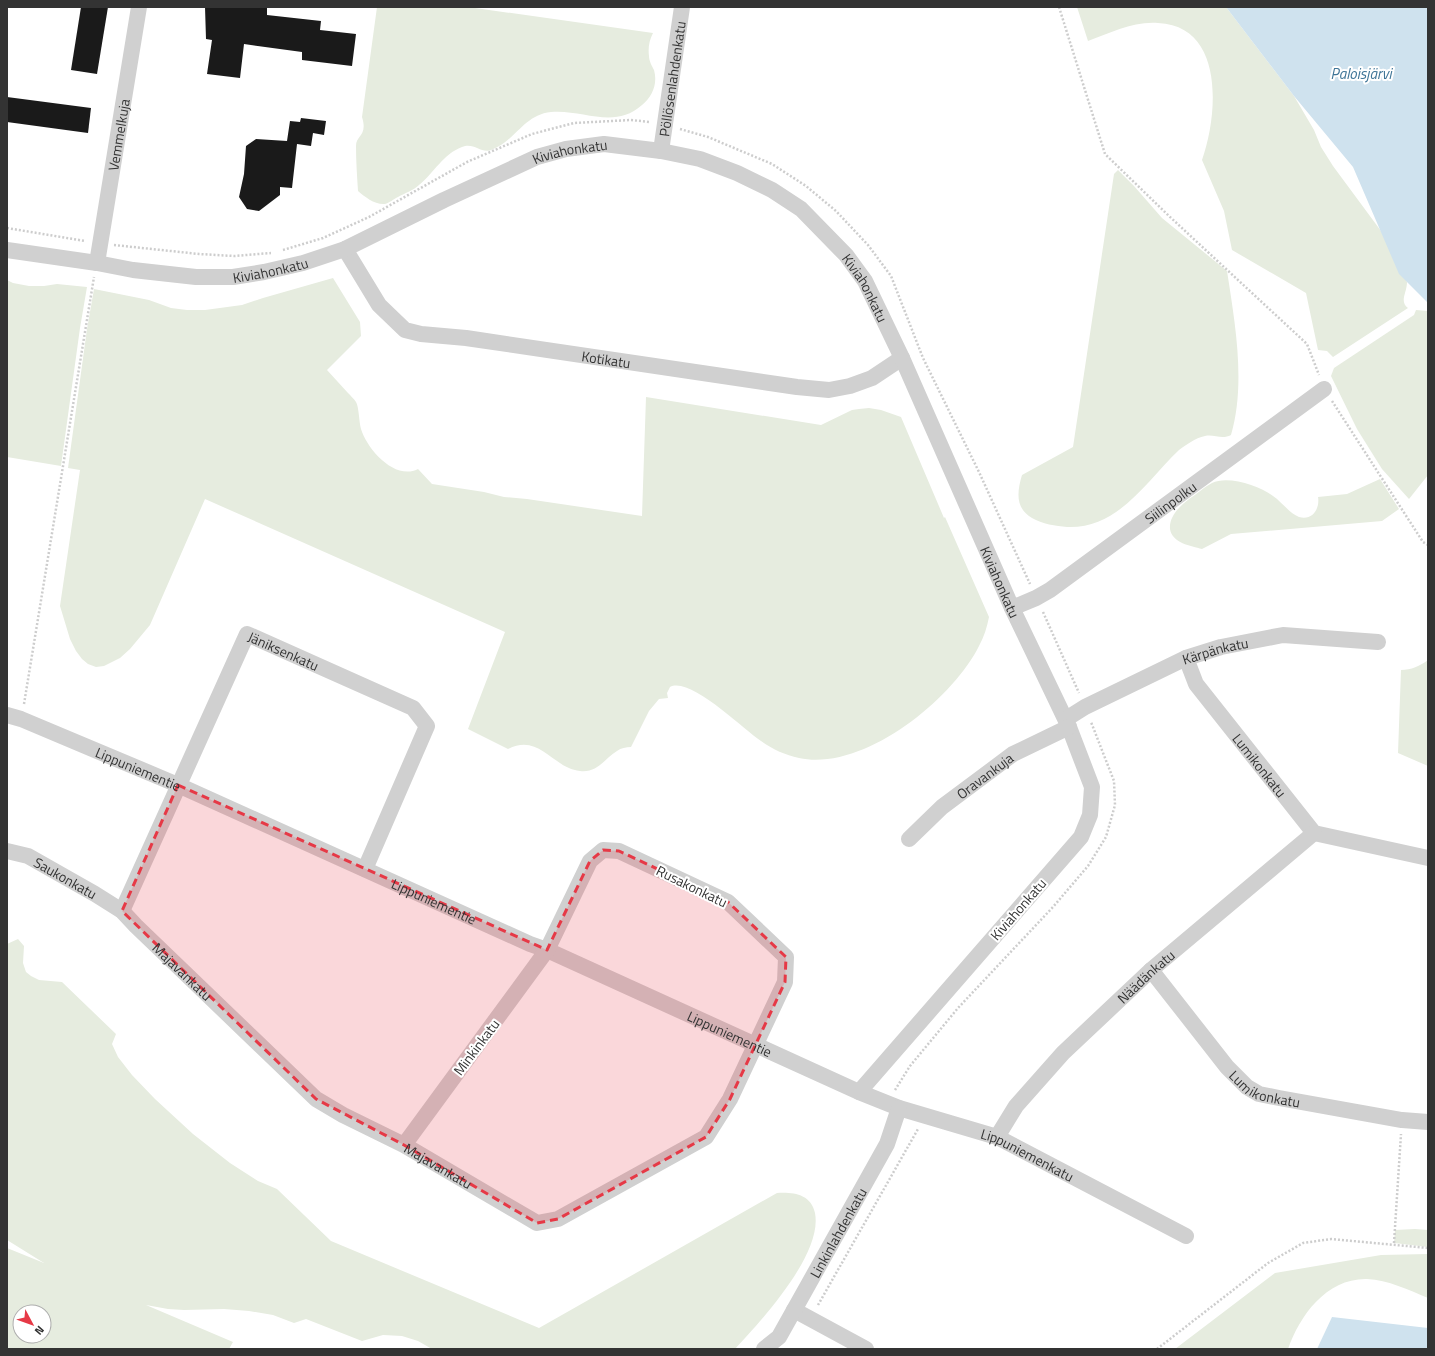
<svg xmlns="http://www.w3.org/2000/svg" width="1435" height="1356" viewBox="0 0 1435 1356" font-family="'Titillium Web',sans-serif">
	<rect width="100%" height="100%" fill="#fff"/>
	<!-- green -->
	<g fill="#e6ecdf" fill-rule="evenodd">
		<path d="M377,7H468L653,33C649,41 648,48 649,56C649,61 652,66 654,70C658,84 652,97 642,105C614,130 583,109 551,112C523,115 516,141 491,150C481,154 474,142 462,147C443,154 434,173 419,185C414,190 405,193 398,197C394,199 389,203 385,204C375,205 365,197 358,191C357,176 356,161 356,146C356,135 368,136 362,117Z"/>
		<path d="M1077,7H1226L1294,96L1314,130L1321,147L1333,166L1381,231L1407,282C1407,293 1399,301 1408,308L1333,357L1327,351L1318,350L1306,293L1232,250L1224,211L1202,160C1218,115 1225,26 1158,23C1134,21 1110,33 1088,41Z"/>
		<path d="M1118,170L1134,186L1162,218L1227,271C1235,323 1246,384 1231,435C1222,440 1214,434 1205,436C1195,438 1186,445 1179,450C1146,481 1119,529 1067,527C1056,526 1042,524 1032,518C1015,508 1017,492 1022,475L1073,447L1114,174Z"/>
		<path d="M333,278L360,322L361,336L327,370C334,378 341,385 348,393C350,395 354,399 356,402C359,407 359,422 361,429C367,449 395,481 418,469L432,484L484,492L504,497L527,499L642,516L646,397L821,425L852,410L859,409L869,408L881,410L901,417L944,518L945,517L989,617C987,627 984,637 979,646C952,700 863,772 799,758C785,755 772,749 761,741C743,729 690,676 670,687L667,693L668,698L659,699L649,711L631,747C626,747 621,748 617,751C604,759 598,773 580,771C552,768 540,733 508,749L468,729L505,632L205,499L150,625L130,649L120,658L104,666L96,667L88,664L82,659L76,651L70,639L60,606L80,470L68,468L87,329L94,289L149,300L171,308L187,310H205L242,305L263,298Z"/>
		<polygon points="7,280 13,283 29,286 44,286 57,284 87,287 80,328 61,466 7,457"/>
		<polygon points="1416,310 1428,311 1428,475 1409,499 1382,469 1357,429 1331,376 1334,368 1414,315"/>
		<path d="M1380,479L1399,509L1382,521L1231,534L1202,549C1191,546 1172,543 1170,529C1169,516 1180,506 1189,499C1197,494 1204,487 1212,483C1228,475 1260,486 1273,496C1282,502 1289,513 1299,517C1313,521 1320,508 1318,497L1347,494Z"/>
		<path d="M1428,660V766L1398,753L1401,670C1411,670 1420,666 1428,660Z"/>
		<path d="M18,939L24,946L23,963L26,972L31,976L39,980L62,982L116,1034L112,1044L118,1057L132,1075L155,1099L193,1134L230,1163L258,1181L277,1189L331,1241L539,1328L777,1193C793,1192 811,1194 815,1213C823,1254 761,1321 735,1349H432L418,1341L402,1336L383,1335L362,1341L306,1319L294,1323L273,1315L249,1311L224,1309L184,1310L168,1309L146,1305L233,1342L229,1349H7V1248L44,1263L7,1240V944ZM20,1312H44V1336H20Z"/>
		<polygon points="1415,1229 1428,1230 1428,1247 1394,1243 1395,1230"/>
		<path d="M1428,1254V1298C1409,1290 1388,1280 1367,1279C1327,1278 1300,1315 1288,1349H1175L1275,1273L1381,1255Z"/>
	</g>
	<!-- water -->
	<g fill="#cfe2ee">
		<polygon points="1226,7 1428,7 1428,303 1399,274 1353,167 1294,96"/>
		<polygon points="1332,1317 1428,1328 1428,1349 1317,1349"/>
	</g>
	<!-- building -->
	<g fill="#1a1a1a">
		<polygon points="81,7 108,7 97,74 71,70"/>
		<polygon points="205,7 267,7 267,15 321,21 320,30 356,34 352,66 302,60 302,52 244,44 240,78 207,74 212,40 206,39"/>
		<polygon points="7,97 91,108 88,133 7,122"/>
		<polygon points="301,118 326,121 324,135 313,133 311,146 297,144 292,188 280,187 280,195 259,211 247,209 239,197 244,174 246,146 256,139 287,141 290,121 300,122"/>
	</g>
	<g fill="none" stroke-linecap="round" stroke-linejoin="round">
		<!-- path -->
		<g stroke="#cdcdcd" stroke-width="2.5" stroke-dasharray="2 2" stroke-linecap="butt">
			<polyline points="1059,7 1105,154 1169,216 1307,344 1319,375"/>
			<polyline points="680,129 708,137 772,164 806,186 836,211 868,245 891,276 923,358 979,472 1030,584"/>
			<polyline points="7,228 85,241"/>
			<polyline points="114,245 199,254 234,256 271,253"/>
			<polyline points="283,250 323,238 369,217 467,162 532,134 574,123 631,120 650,122"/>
			<polyline points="1332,401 1423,542 1428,545"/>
			<polyline points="1043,612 1079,693"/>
			<polyline points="24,704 94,277"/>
			<polyline points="895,1090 910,1066 958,1008 1053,907 1088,866 1106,837 1115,805 1114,781 1091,722"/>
			<polyline points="1394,1243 1401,1134"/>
			<polyline points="818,1305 918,1129"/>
			<polyline points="1157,1349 1268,1263 1303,1243 1331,1239 1428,1248"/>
		</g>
		<!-- minor -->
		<g stroke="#d0d0d0" stroke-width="16">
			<path id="s1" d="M661,151L682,7"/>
			<path id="s2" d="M345,249L379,305L405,330L421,334L466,338L797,387L829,390L850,386L872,378L902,358"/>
			<path id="s3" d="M7,250L97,263L133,270L196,277H233L264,272L303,263L345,249L444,200L537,157L566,149L604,144L661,151L700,159L737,173L772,190L801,209L846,255L865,281L902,358L1012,608L1069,727L1092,787L1090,815L1081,837L859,1092"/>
			<path id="s4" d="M97,263L139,7"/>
			<path id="s5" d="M1012,608L1036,598L1050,590L1324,389"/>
			<path id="s6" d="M1186,658L1196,684L1314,833L1428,858"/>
			<path id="s7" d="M7,715L21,719L178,785L530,944L547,950L859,1092L899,1108L997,1137L1186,1236"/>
			<path id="s8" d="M1066,719L1085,707L1186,658L1221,647L1283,635L1378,642"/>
			<path id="s9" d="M909,839L942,807L1013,754L1069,727"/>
			<path id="s10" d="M7,851L28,856L95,894L122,911L136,926L316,1099L343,1115L404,1145L537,1223L558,1219L706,1137L730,1099L785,982L786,957L728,902L619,851L603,850L590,861L547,950L404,1145"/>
			<path id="s11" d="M122,911L247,634L413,708L427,726L365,869"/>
			<path id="s12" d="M1151,970L1227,1067L1247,1087L1259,1094L1279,1098L1402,1120L1428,1122"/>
			<path id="s13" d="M997,1137L1016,1106L1063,1053L1151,970L1314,833"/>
			<polyline points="794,1310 866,1349"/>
			<path id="s14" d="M764,1349L779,1337L887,1144L899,1108"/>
		</g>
	</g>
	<!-- marked area -->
	<path fill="#e63946" fill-opacity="0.2" stroke="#e63946" stroke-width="3" stroke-dasharray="8 5" stroke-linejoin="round" d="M178,785L547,950L590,861L603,850L619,851L728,902L786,957L785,982L730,1099L706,1137L558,1219L537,1223L404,1145L316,1099L122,911Z"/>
	<g text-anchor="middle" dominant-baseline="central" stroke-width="4" stroke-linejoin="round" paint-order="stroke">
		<!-- street labels -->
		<g font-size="14" fill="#333" stroke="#fff">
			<text stroke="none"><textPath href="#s1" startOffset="73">Pöllösenlahdenkatu</textPath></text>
			<text stroke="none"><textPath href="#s4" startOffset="130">Vemmelkuja</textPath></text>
			<text stroke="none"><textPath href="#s3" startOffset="590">Kiviahonkatu</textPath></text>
			<text stroke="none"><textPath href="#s3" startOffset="266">Kiviahonkatu</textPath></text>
			<text stroke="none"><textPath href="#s3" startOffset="938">Kiviahonkatu</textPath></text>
			<text stroke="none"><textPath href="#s2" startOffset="305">Kotikatu</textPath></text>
			<text stroke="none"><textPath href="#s5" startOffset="191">Siilinpolku</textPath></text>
			<text stroke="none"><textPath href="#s3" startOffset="1262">Kiviahonkatu</textPath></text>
			<text stroke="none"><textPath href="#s8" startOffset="165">Kärpänkatu</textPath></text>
			<text stroke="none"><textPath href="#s11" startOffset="344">Jäniksenkatu</textPath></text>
			<text stroke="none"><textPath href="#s6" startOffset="131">Lumikonkatu</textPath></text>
			<text stroke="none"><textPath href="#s7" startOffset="142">Lippuniementie</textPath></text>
			<text stroke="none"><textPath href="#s9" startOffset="99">Oravankuja</textPath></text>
			<text stroke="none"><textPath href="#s10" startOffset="65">Saukonkatu</textPath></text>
			<text transform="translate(692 886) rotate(26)">Rusakonkatu</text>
			<text stroke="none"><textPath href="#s7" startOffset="466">Lippuniementie</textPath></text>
			<text transform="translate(1018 909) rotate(-49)">Kiviahonkatu</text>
			<text stroke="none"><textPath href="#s10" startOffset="216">Majavankatu</textPath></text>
			<text stroke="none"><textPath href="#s13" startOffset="220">Näädänkatu</textPath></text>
			<text stroke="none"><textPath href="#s7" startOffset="790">Lippuniementie</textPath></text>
			<text transform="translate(476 1047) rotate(-53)">Minkinkatu</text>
			<text stroke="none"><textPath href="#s12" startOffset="169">Lumikonkatu</textPath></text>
			<text stroke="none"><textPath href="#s7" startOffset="1112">Lippuniemenkatu</textPath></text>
			<text stroke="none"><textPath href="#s10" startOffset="540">Majavankatu</textPath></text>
			<text stroke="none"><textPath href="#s14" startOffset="139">Linkinlahdenkatu</textPath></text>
		</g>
		<!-- water labels -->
		<g font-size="15" font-style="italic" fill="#3f7597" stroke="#fff">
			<text x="1361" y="73">Paloisjärvi</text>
		</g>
	</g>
	<!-- border -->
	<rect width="1435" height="1356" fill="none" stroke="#333333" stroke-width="16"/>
	<!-- north arrow -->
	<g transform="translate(32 1324) rotate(131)"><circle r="19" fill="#ffffff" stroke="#adadad"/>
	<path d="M0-3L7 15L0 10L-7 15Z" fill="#e63946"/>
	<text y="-6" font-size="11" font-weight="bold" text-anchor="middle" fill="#333333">N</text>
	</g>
</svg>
